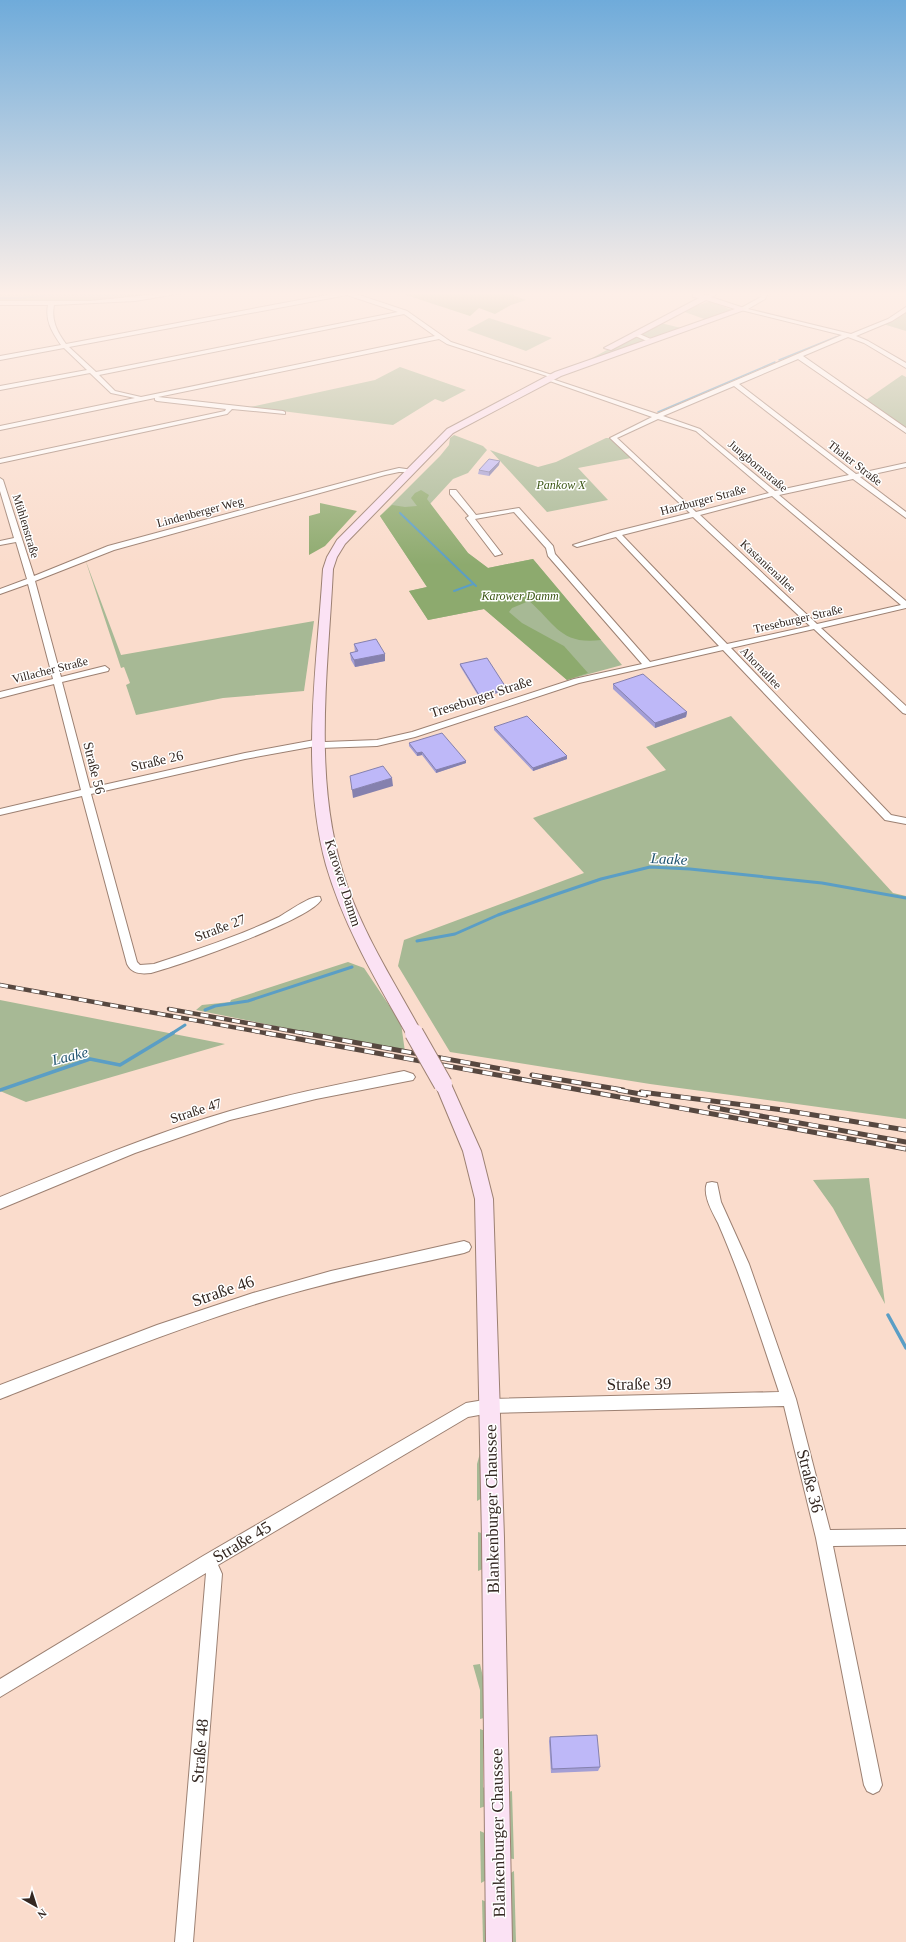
<svg xmlns="http://www.w3.org/2000/svg" width="906" height="1942" viewBox="0 0 906 1942" font-family="Georgia,serif">
	<rect width="100%" height="100%" fill="#fadccc"/>
	<!-- green -->
	<g fill="#a7b995">
		<path d="M0,293H173C115,300 58,304 0,303Z"/>
		<polygon points="710,301 734,311 707,320 682,311"/>
		<polygon points="906,311 906,331 883,324"/>
		<polygon points="489,318 552,338 526,351 467,330"/>
		<polygon points="661,323 681,328 652,338 641,335 639,333"/>
		<polygon points="631,337 639,337 645,340 581,364"/>
		<polygon points="400,367 466,390 443,402 435,399 393,425 250,407 375,380"/>
		<polygon points="902,375 906,377 906,428 866,400"/>
		<polygon points="454,435 483,446 487,450 468,473 453,479 430,504 468,553 488,568 533,559 622,665 567,680 484,609 428,620 409,591 427,587 380,516 440,456 449,445 450,438"/>
		<polygon points="606,438 610,438 631,458 578,468 608,500 547,512 490,450 538,467 556,462"/>
		<polygon points="85,559 121,655 314,621 304,691 223,698 136,715 126,685 130,683 124,667 121,668"/>
		<polygon points="731,716 893,893 906,896 906,1119 650,1084 450,1052 398,966 404,940 584,873 533,818 666,770 646,747"/>
		<polygon points="348,962 364,968 401,1023 405,1052 196,1010 202,1005 230,1002 231,1000"/>
		<polygon points="0,1000 225,1044 26,1102 0,1091"/>
		<polygon points="869,1178 885,1304 833,1208 813,1180"/>
		<polygon points="482,1446 484,1497 477,1501 477,1464"/>
		<polygon points="478,1532 485,1534 485,1568 478,1571"/>
		<polygon points="480,1664 486,1690 488,1717 480,1719 480,1690 473,1665"/>
		<polygon points="480,1729 488,1732 488,1744 483,1749 483,1787 489,1793 489,1805 480,1808"/>
		<polygon points="512,1791 514,1859 506,1858 506,1853 511,1846 510,1805 505,1798 505,1793"/>
		<polygon points="480,1831 489,1835 490,1878 481,1883"/>
		<polygon points="514,1871 516,1942 509,1942 507,1875"/>
		<polygon points="482,1900 491,1904 491,1942 483,1942"/>
	</g>
	<!-- forest -->
	<g fill="#8daa6e">
		<polygon points="400,293 517,293 513,295 526,300 511,305 495,314 479,308 470,316"/>
		<path d="M421,490L429,495L427,499L430,503L468,553L488,568L533,559L601,640C560,645 556,624 529,601L512,608L509,612L522,623L564,646L588,673L567,680L484,609L428,620L409,591L427,587L380,516L392,505L405,507L417,506L411,498L415,493Z"/>
		<polygon points="320,503 357,511 325,546 309,555 309,516 320,513"/>
	</g>
	<g fill="none" stroke-linecap="round" stroke-linejoin="round">
		<!-- stream-far3 -->
		<g stroke="#5b9ec5" stroke-width="1.5">
			<path d="M0,298C21,300 41,295 61,294C85,293 108,298 132,293"/>
			<polyline points="779,360 836,337"/>
			<polyline points="658,412 775,362"/>
		</g>
		<!-- stream-far2 -->
		<g stroke="#5b9ec5" stroke-width="2">
			<polyline points="400,513 476,586"/>
			<polyline points="454,591 473,584"/>
		</g>
		<!-- stream-far1 -->
		<g stroke="#5b9ec5" stroke-width="3">
			<polyline points="417,941 455,934 498,915 554,895 601,879 650,867 690,869 822,883 906,898"/>
			<polyline points="205,1010 215,1006 248,1001 352,967"/>
			<polyline points="171,1034 185,1025"/>
		</g>
		<!-- stream -->
		<g stroke="#5b9ec5" stroke-width="3.5">
			<polyline points="0,1090 90,1059 120,1065 173,1033"/>
			<polyline points="888,1315 906,1348"/>
		</g>
		<defs>
			<g id="street">
				<path d="M167,293H182L135,301L54,305C51,320 57,332 66,344L337,293H353L407,311L451,342L555,376L550,377L447,344L439,339L158,397L283,411L285,412V414L232,409L227,414L0,463V459L225,411L226,409L157,401L155,400V398L0,430V426L135,398L111,393L90,373L0,390V386L87,370L64,348L0,360V356L61,345C52,332 45,321 48,305H0V301H90ZM347,295L398,312L96,372L69,347ZM404,314L435,336L141,397L115,391L99,375Z"/>
				<polygon points="711,293 719,293 707,299 702,298"/>
				<path d="M762,293H768L765,299L748,309L851,334L888,319L906,307V312L892,321L856,336L868,341L906,363V368L864,343L848,337L803,356L906,428V433L798,359L739,384L856,474L906,463V467L860,477L906,512V518L853,479L779,495L906,601V608L821,628L906,706V714L903,713L814,629L731,648L891,815L906,818V824L885,820L723,650L579,683L415,737L377,746L320,748L316,746L245,759L91,794L137,962L140,965L154,964C196,950 239,936 279,917C288,912 311,895 320,897L321,900C308,921 180,965 151,973C141,974 132,974 127,964L82,796L0,815V809L81,790L54,684L0,698V692L53,679L28,584L0,594V589L27,579L16,542L0,545V541L14,538L0,491V478L3,480L34,576L108,546L382,472L399,468L413,470V472H399L385,475L114,550L35,581L61,677L105,666L109,669L108,671L62,682L90,788L245,753L320,739L325,742L377,740L412,732L574,679L642,664L548,556L546,548L514,512L475,519L502,554L495,556L466,518L469,516L450,494V490H456L476,515L519,508L553,546L555,554L650,662L719,646L616,537L577,547L573,545L614,532L690,513L610,438L652,417L544,379L549,378L657,414L842,335L741,310V308L761,297ZM734,386L849,475L775,491L700,429L663,416ZM658,419L696,431L769,493L696,512L617,438ZM772,496L901,605L817,624L700,515ZM693,517L810,626L727,644L622,535Z"/>
				<polygon points="635,332 653,340 654,341 649,342 633,335 633,333"/>
				<path d="M404,1071L413,1074L415,1077L413,1080L316,1099L230,1120L135,1153L0,1209V1197C76,1166 151,1134 230,1111C287,1094 346,1083 404,1071Z"/>
				<path d="M712,1182L717,1183L721,1202L749,1264L796,1399L830,1530L906,1529V1545L833,1546L882,1785L879,1791L873,1794L867,1791L864,1785L816,1538L784,1406L490,1413L468,1417L218,1565L222,1574L193,1942H175L206,1573L0,1697V1679L203,1556L466,1403L490,1399L779,1392C760,1335 742,1278 718,1223C713,1213 702,1195 707,1183Z"/>
				<path d="M464,1241L469,1243L471,1247L469,1251L464,1253C402,1267 340,1279 279,1297C184,1325 92,1363 0,1399V1385L157,1325L253,1293L331,1271Z"/>
			</g>
			<g id="secondary">
				<path d="M693,293H699L747,309L561,376L453,433L345,544L337,557L333,569C328,673 311,787 348,888C366,939 396,985 422,1033L420,1037L414,1039L408,1037C377,982 344,927 326,865C300,770 317,666 323,569L327,557L337,540L447,429L555,372L735,309L706,300L611,350L604,348L699,298L693,297Z"/>
				<polygon points="443,1078 449,1079 451,1084 481,1151 493,1199 504,1538 512,1942 486,1942 482,1538 475,1199 463,1151 435,1084 437,1079"/>
			</g>
		</defs>
		<!-- street casing -->
		<use href="#street" stroke="#9c8072" stroke-width="2"/>
		<!-- secondary casing -->
		<use href="#secondary" stroke="#9c8072" stroke-width="2"/>
		<!-- street -->
		<use href="#street" fill="#fff" fill-rule="evenodd"/>
		<!-- secondary -->
		<use href="#secondary" fill="#fbe2f4" fill-rule="evenodd"/>
		<defs>
			<g id="rail-far1">
				<polyline points="0,985 271,1034"/>
				<polyline points="169,1009 308,1034"/>
			</g>
			<g id="rail">
				<polyline points="266,1033 906,1149"/>
				<polyline points="303,1033 518,1072"/>
				<polyline points="532,1075 623,1090"/>
				<polyline points="618,1090 646,1095"/>
				<polyline points="641,1092 783,1110 906,1130"/>
				<polyline points="710,1107 906,1142"/>
			</g>
		</defs>
		<!-- rail-far1 casing -->
		<use href="#rail-far1" stroke="#574840" stroke-width="4.5"/>
		<!-- rail casing -->
		<use href="#rail" stroke="#574840" stroke-width="5"/>
		<!-- rail-far1 -->
		<use href="#rail-far1" stroke="#fff" stroke-width="3" stroke-dasharray="8" stroke-linecap="butt"/>
		<!-- rail -->
		<use href="#rail" stroke="#fff" stroke-width="3.5" stroke-dasharray="10" stroke-linecap="butt"/>
		<defs>
			<polyline id="secondary-bridge" points="414,1033 443,1084"/>
		</defs>
		<!-- secondary-bridge casing -->
		<use href="#secondary-bridge" stroke="#9c8072" stroke-width="20" stroke-linecap="butt"/>
		<!-- secondary-bridge -->
		<use href="#secondary-bridge" stroke="#fbe2f4" stroke-width="18"/>
	</g>
	<!-- wall -->
	<g fill="#a39ed5">
		<polygon points="499,465 489,476 478,474 479,470"/>
		<polygon points="354,644 385,661 355,667 351,660 350,653 355,652"/>
		<polygon points="460,664 507,689 507,691 479,697 460,666"/>
		<polygon points="613,684 687,712 686,717 655,728 613,689"/>
		<polygon points="494,727 567,756 567,759 533,771 494,730"/>
		<polygon points="409,743 466,761 466,763 436,773 422,755 417,756 409,746"/>
		<polygon points="550,1737 600,1767 598,1771 551,1773 549,1741"/>
	</g>
	<!-- shaded-wall -->
	<g fill="#8581ae">
		<polygon points="500,461 499,465 489,476 489,472"/>
		<polygon points="385,654 385,661 355,667 354,660"/>
		<polygon points="507,689 507,691 479,697 479,695"/>
		<polygon points="687,712 686,717 655,728 655,723"/>
		<polygon points="422,752 422,755 417,756 417,753"/>
		<polygon points="567,756 567,759 533,771 533,768"/>
		<polygon points="466,761 466,763 436,773 436,770"/>
		<polygon points="392,778 393,786 353,798 352,790"/>
	</g>
	<!-- building -->
	<g fill="#beb8f8" stroke="#8581ae">
		<polygon points="489,459 500,461 489,472 479,470"/>
		<polygon points="376,639 385,654 354,660 350,653 358,651 354,644"/>
		<polygon points="487,658 507,689 479,695 460,664"/>
		<polygon points="643,674 687,712 655,723 613,684"/>
		<polygon points="527,716 567,756 533,768 494,727"/>
		<polygon points="442,733 466,761 436,770 422,752 417,753 409,743"/>
		<polygon points="383,766 392,778 352,790 350,776"/>
		<polygon points="597,1735 600,1767 552,1769 550,1737"/>
	</g>
	<!-- sky -->
	<linearGradient id="sky" x2="0" y2="1"><stop stop-color="#6fabda"/><stop offset="0.52" stop-color="#fdefe8"/><stop offset="1" stop-color="#fdefe8" stop-opacity="0"/></linearGradient>
	<rect width="906" height="565" fill="url(#sky)"/>
	<g text-anchor="middle" dominant-baseline="central" stroke-width="3" stroke-linejoin="round" paint-order="stroke">
		<!-- far-street labels -->
		<g font-size="12" fill="#342822" stroke="#fff">
			<text transform="translate(855 463) rotate(38)">Thaler Straße</text>
			<text transform="translate(758 466) rotate(40)">Jungbornstraße</text>
			<text transform="translate(703 500) rotate(-15)">Harzburger Straße</text>
			<text transform="translate(200 512) rotate(-15)">Lindenberger Weg</text>
			<text transform="translate(26 526) rotate(73)">Mühlenstraße</text>
			<text transform="translate(768 566) rotate(43)">Kastanienallee</text>
			<text transform="translate(798 619) rotate(-13)">Treseburger Straße</text>
			<text transform="translate(761 668) rotate(46)">Ahornallee</text>
			<text transform="translate(50 670) rotate(-14)">Villacher Straße</text>
		</g>
		<!-- far-park labels -->
		<g font-size="12" font-style="italic" fill="#3b5615" stroke="#fff">
			<text x="561" y="485">Pankow X</text>
			<text x="520" y="596">Karower Damm</text>
		</g>
		<!-- street labels -->
		<g font-size="14" fill="#342822" stroke="#fff">
			<text transform="translate(481 697) rotate(-18)">Treseburger Straße</text>
			<text transform="translate(157 761) rotate(-13)">Straße 26</text>
			<text transform="translate(94 768) rotate(76)">Straße 56</text>
			<text transform="translate(343 883) rotate(72)">Karower Damm</text>
			<text transform="translate(220 928) rotate(-21)">Straße 27</text>
			<text transform="translate(196 1111) rotate(-18)">Straße 47</text>
		</g>
		<!-- water labels -->
		<g font-size="15" font-style="italic" fill="#1f536f" stroke="#fff">
			<text transform="translate(669 859) rotate(3)">Laake</text>
			<text transform="translate(70 1056) rotate(-14)">Laake</text>
		</g>
		<!-- near-street labels -->
		<g font-size="17" fill="#342822" stroke="#fff">
			<text transform="translate(223 1291) rotate(-19)">Straße 46</text>
			<text transform="translate(639 1384) rotate(-1)">Straße 39</text>
			<text transform="translate(810 1481) rotate(76)">Straße 36</text>
			<text transform="translate(492 1509) rotate(-91)">Blankenburger Chaussee</text>
			<text transform="translate(242 1542) rotate(-31)">Straße 45</text>
			<text transform="translate(200 1751) rotate(-85)">Straße 48</text>
			<text transform="translate(498 1833) rotate(-91)">Blankenburger Chaussee</text>
		</g>
	</g>
	<!-- north arrow -->
	<g transform="translate(36 1906) rotate(141)" stroke="#ffffff" stroke-width="3" paint-order="stroke">
	<path d="M0-3L7 15L0 10L-7 15Z" fill="#342822"/>
	<text y="-6" font-size="11" font-weight="bold" text-anchor="middle" fill="#342822">N</text>
	</g>
</svg>
